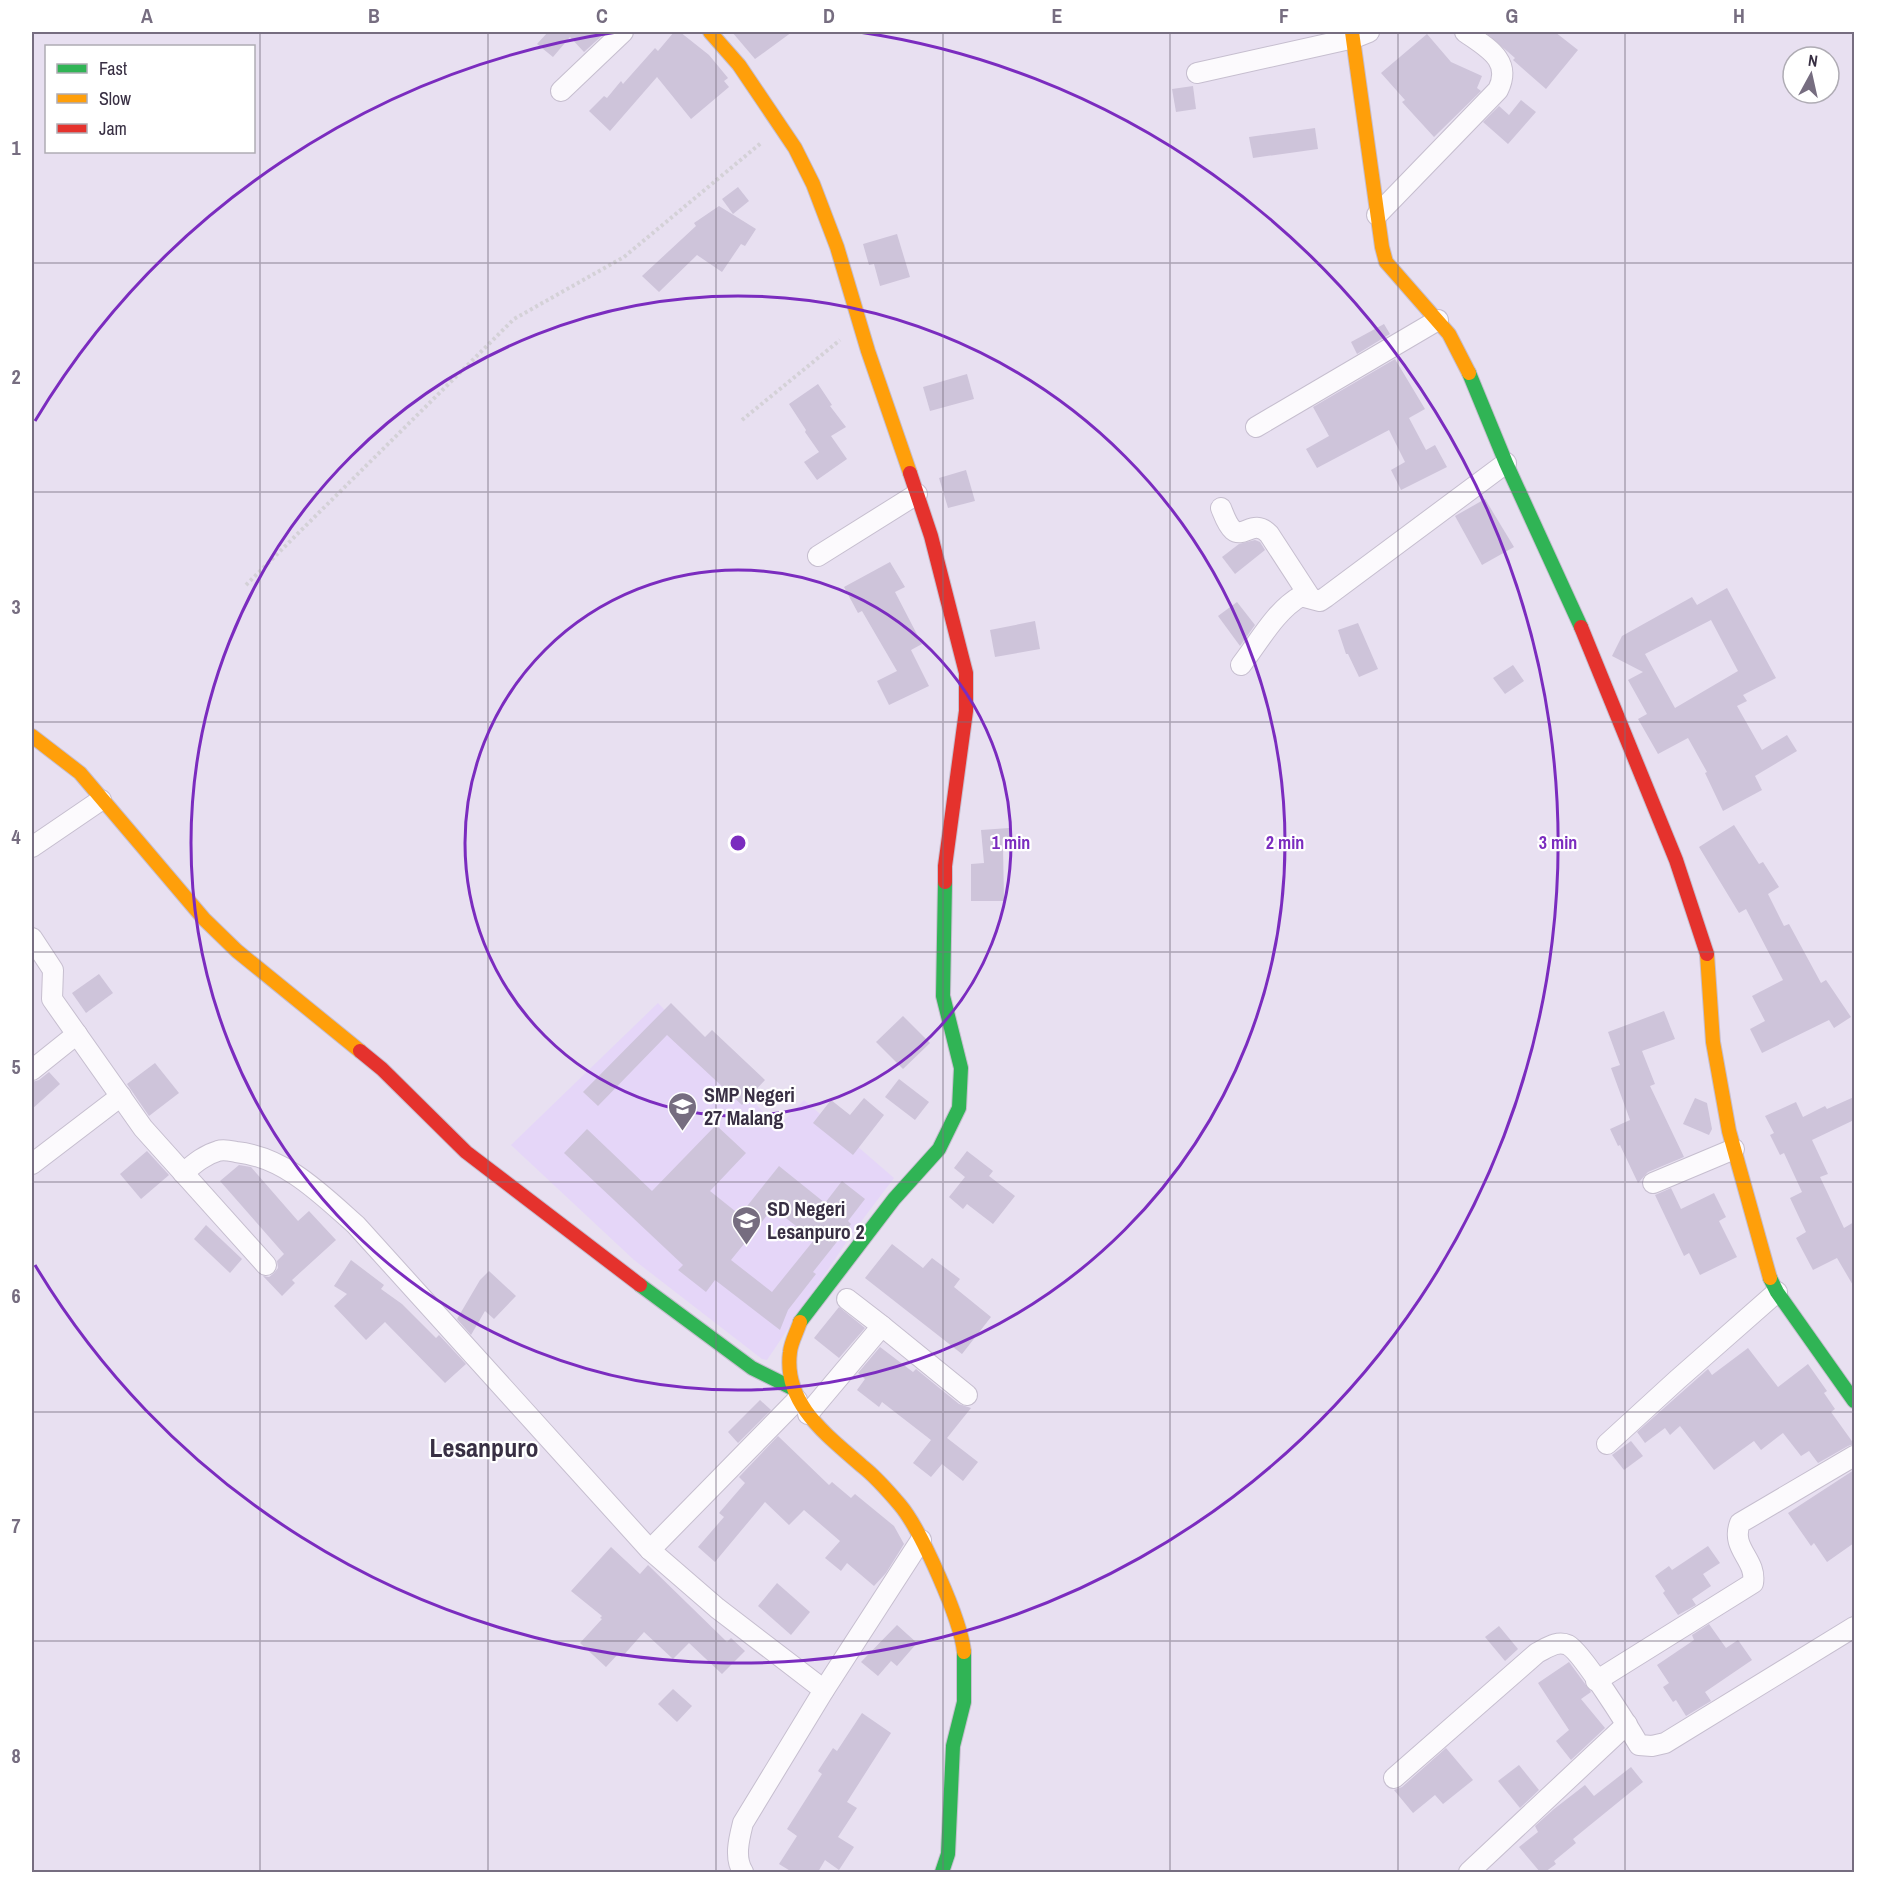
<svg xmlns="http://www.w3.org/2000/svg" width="1886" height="1904" viewBox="0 0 1886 1904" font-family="'Archivo Narrow',sans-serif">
	<rect width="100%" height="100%" fill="#e8e0f1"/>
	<!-- built -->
	<polygon fill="#e5d6f8" points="658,1003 778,1127 804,1100 894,1178 854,1231 767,1360 762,1359 634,1260 511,1145"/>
	<!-- building -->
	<g fill="#cec4da" fill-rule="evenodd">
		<polygon points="548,32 606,32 584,52 570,37 553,57 537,44"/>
		<polygon points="674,32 680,32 709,55 728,78 724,81 729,87 691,119 657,77 610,131 589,111 604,96 607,98 621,81 623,84 655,48 658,51"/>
		<polygon points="732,32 792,32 755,59"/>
		<polygon points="1485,32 1555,32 1578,50 1546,89 1513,60 1515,58"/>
		<polygon points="1427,34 1451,62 1482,76 1477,88 1481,91 1434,137 1402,102 1405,100 1381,73"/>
		<polygon points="1193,86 1196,109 1176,112 1172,89"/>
		<polygon points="1521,100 1536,112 1508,144 1483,122 1499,106 1509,115"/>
		<polygon points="1315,128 1318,149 1253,158 1249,137"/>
		<polygon points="738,187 749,201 733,214 722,199"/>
		<polygon points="719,206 756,229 745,246 741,244 722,272 697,255 659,292 642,276 696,226 694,223"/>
		<polygon points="897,234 910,277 880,286 874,264 869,265 863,244"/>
		<polygon points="1384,324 1390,334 1357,354 1351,342"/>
		<polygon points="1395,359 1425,409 1409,418 1426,450 1435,445 1447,467 1401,490 1391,470 1405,462 1389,430 1317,468 1306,449 1329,436 1313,407"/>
		<polygon points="967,374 974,399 930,411 923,387"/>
		<polygon points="818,384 832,405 830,406 846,427 831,436 847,459 817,480 804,462 819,452 805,432 806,430 789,404"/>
		<polygon points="966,470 975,501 948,508 939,478"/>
		<polygon points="1485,499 1514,547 1482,565 1455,516"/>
		<polygon points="1255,540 1260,542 1265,550 1235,574 1222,557 1239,544"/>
		<polygon points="890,562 905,587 895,592 922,644 911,650 929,686 889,705 877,681 897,671 862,611 858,613 844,587"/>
		<path d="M1727,588L1776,678L1743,695L1747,701L1737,706L1762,750L1787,735L1797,751L1755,776L1762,790L1723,811L1705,773L1707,772L1688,738L1658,754L1638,719L1647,714L1628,680L1643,672L1612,656L1622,636L1692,597L1697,605ZM1711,620L1738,671L1675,708L1645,654Z"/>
		<polygon points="1237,602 1255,625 1240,646 1218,616"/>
		<polygon points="1035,621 1040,649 995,657 990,630"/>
		<polygon points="1358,623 1378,669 1359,677 1348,654 1346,654 1338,630"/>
		<polygon points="1513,665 1524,681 1505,694 1493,678"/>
		<polygon points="1734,825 1759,864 1763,862 1779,887 1768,894 1784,926 1789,924 1821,983 1826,980 1851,1017 1834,1028 1829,1020 1762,1053 1750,1029 1765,1021 1752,996 1783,980 1746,909 1739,913 1699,847"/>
		<polygon points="1009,828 1011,846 1003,846 1004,901 971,901 971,864 984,863 981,830"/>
		<polygon points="99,974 113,993 86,1013 72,993"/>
		<polygon points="671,1003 705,1037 712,1030 765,1080 742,1105 667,1035 598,1106 583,1092"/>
		<polygon points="1664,1011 1675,1039 1642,1051 1655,1084 1650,1086 1684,1157 1648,1172 1638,1183 1620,1145 1618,1146 1610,1129 1630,1120 1611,1068 1620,1065 1608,1032"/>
		<polygon points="903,1016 930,1043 903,1069 876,1042"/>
		<polygon points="155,1063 179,1093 149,1116 127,1084"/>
		<polygon points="49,1072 60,1084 32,1109 32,1082 39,1080"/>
		<polygon points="899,1079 929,1102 915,1120 885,1097"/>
		<polygon points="1854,1097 1854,1120 1812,1140 1828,1174 1820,1177 1844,1228 1854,1222 1854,1287 1837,1258 1813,1270 1796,1238 1806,1232 1790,1198 1802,1192 1784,1153 1780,1155 1770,1135 1774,1133 1765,1116 1796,1102 1803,1117 1825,1106 1827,1109"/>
		<polygon points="864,1098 884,1115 853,1155 813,1123 831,1100 850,1115"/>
		<polygon points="1695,1098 1707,1103 1712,1129 1709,1135 1683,1124"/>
		<path d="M716,1125L746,1153L710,1191L740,1215L779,1166L825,1203L842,1181L865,1199L848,1221L851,1224L813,1272L816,1274L788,1310L780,1330L715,1280L706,1292L678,1270L683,1265L564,1153L587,1129L652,1191ZM773,1208L814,1240L772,1292L731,1260Z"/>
		<polygon points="147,1151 169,1175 141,1199 120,1174"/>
		<polygon points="967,1151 993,1171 989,1176 1015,1196 993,1224 967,1204 963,1209 949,1197 965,1177 954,1168"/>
		<polygon points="239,1165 251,1167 298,1221 309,1211 336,1240 292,1280 295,1283 282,1296 263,1276 269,1277 274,1273 278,1268 277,1261 284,1254 220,1181"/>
		<polygon points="1671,1188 1681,1209 1714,1193 1726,1217 1719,1221 1737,1257 1700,1275 1689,1253 1684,1256 1655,1195"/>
		<polygon points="206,1225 242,1259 230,1273 194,1239"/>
		<polygon points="892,1244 923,1268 932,1258 960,1279 954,1287 991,1317 962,1354 865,1278"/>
		<polygon points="351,1260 384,1285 381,1289 402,1304 436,1338 439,1335 466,1364 445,1383 385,1322 366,1340 334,1306 347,1294 334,1286"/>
		<polygon points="489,1271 516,1296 494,1319 485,1311 471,1335 457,1319 480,1280"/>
		<polygon points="839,1307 865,1328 839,1358 814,1338"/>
		<polygon points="880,1347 913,1372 916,1369 959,1404 971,1408 947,1438 978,1462 963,1481 942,1464 931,1477 913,1463 931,1440 882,1402 879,1407 857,1390 865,1379 858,1373"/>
		<polygon points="1748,1348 1778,1387 1808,1364 1827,1391 1824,1393 1835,1409 1831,1412 1854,1444 1848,1446 1818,1463 1809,1451 1801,1456 1783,1433 1761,1450 1754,1441 1714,1470 1680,1426 1670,1435 1665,1428 1645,1443 1637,1432 1708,1369 1712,1375"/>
		<polygon points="760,1400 771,1410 738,1443 728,1432"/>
		<polygon points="778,1436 829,1485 832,1482 851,1498 855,1494 894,1526 904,1544 886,1573 874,1586 847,1563 841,1571 825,1558 840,1541 804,1510 789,1525 765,1502 715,1562 698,1547 724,1517 719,1513 745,1483 739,1477"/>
		<polygon points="1631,1441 1643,1456 1624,1470 1612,1455"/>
		<polygon points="1854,1470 1854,1543 1827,1562 1814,1543 1811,1546 1788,1513"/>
		<polygon points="1708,1546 1720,1563 1703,1574 1711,1586 1692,1599 1696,1605 1678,1615 1663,1593 1665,1591 1655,1576 1669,1566 1672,1570"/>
		<polygon points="611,1547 640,1574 648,1565 727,1642 731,1638 745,1651 722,1674 689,1643 673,1659 644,1632 622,1657 618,1654 606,1667 580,1643 602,1619 600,1618 602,1616 571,1591"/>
		<polygon points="777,1583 810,1612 791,1635 758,1606"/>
		<polygon points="1709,1624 1726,1648 1738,1640 1752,1660 1705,1692 1711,1701 1686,1716 1676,1700 1673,1702 1663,1687 1669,1683 1657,1665 1694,1640 1692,1635"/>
		<polygon points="897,1625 917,1643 897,1666 891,1661 878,1676 861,1662"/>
		<polygon points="1499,1626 1518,1649 1505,1661 1485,1637"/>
		<polygon points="1569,1662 1591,1692 1581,1699 1605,1728 1571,1760 1556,1741 1569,1730 1538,1683"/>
		<polygon points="673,1689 692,1706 677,1722 658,1704"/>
		<polygon points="862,1713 891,1733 847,1802 857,1808 838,1837 854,1847 839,1870 825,1860 818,1872 792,1872 779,1864 797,1836 787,1829 822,1774 818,1771 833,1748 837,1751"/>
		<polygon points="1446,1748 1473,1780 1443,1804 1435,1795 1413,1813 1394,1790 1402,1787"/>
		<polygon points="1519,1765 1539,1790 1520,1808 1498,1781"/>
		<polygon points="1631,1767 1643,1782 1573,1839 1576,1843 1554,1861 1556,1864 1545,1872 1540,1872 1519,1847 1538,1832 1535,1826 1554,1809 1585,1785 1594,1796"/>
	</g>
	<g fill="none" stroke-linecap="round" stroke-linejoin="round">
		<defs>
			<g id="street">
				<polyline points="1197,73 1354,38 1369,32"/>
				<polyline points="561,91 623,32"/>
				<path d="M1377,215L1498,90C1513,60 1486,47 1465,32"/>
				<polyline points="1256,427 1438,320"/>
				<path d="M1221,508C1224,515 1227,525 1233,530C1244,539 1253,518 1269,534L1310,597"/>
				<polyline points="818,556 917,494"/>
				<path d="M1241,665C1259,642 1275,611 1301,596L1320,601L1326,597L1506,463"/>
				<polyline points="32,847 101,800"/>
				<polyline points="32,938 53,970 52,999 143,1128 266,1265"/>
				<polyline points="32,1070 77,1034"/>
				<polyline points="32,1164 121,1096"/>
				<path d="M183,1173C194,1164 204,1155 218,1151C224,1149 231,1151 236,1152C285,1157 321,1194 356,1225L650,1550L717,1608L824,1690"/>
				<polyline points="1653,1183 1734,1149"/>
				<polyline points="847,1299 882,1326"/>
				<polyline points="808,1414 882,1326 967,1395"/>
				<polyline points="1607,1444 1677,1380 1777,1292"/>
				<polyline points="650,1550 797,1400"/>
				<path d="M1596,1681L1753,1583C1757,1559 1730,1549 1740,1523L1854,1456"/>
				<path d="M1394,1778L1537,1653C1547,1648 1557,1640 1568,1645C1582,1652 1629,1728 1639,1745L1652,1746L1665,1743L1854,1627"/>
				<path d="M743,1872C734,1858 739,1839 743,1823L824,1690L921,1540"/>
				<polyline points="1469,1872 1627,1724"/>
			</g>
			<g id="fast">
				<polyline points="1469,373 1506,463 1581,627"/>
				<polyline points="1770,1278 1777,1292 1854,1401"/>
				<polyline points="640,1285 752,1368 792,1388"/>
				<polyline points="800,1322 894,1199 939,1149 959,1108 961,1068 943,996 945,882"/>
				<polyline points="942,1872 948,1854 953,1746 964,1702 964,1652"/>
			</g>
			<g id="slow">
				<polyline points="710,32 739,65 795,148 813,184 837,247 868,351 910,473"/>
				<polyline points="1352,32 1382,247 1386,262 1449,334 1469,373"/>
				<polyline points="32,736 80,773 204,919 237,951 360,1051"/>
				<polyline points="1707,954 1713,1042 1729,1131 1770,1278"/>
				<path d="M800,1322C797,1332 791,1342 790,1352C783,1404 828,1436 862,1466C876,1477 889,1492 900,1505C921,1530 961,1620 964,1652"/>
			</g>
			<g id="jam">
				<polyline points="910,473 931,536 966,673 966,711 945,866 945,882"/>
				<polyline points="1581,627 1676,860 1707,954"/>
				<polyline points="360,1051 382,1069 466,1152 640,1285"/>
			</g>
		</defs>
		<!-- street casing -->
		<use href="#street" stroke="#c6becf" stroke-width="22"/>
		<!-- fast casing -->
		<use href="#fast" stroke="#c6becf" stroke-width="16"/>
		<!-- slow casing -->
		<use href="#slow" stroke="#c6becf" stroke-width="16"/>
		<!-- jam casing -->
		<use href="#jam" stroke="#c6becf" stroke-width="16"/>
		<!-- path -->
		<g stroke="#d4d1d7" stroke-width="4" stroke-dasharray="3 3" stroke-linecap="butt">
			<polyline points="742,420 840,340"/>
			<polyline points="246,585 514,319 624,257 761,143"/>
		</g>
		<!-- street -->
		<use href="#street" stroke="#fcfafd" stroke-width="20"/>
		<!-- fast -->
		<use href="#fast" stroke="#30b455" stroke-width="14"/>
		<!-- slow -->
		<use href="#slow" stroke="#ff9f0a" stroke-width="14"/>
		<!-- jam -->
		<use href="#jam" stroke="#e5322d" stroke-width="14"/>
	</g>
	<!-- grid -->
	<path fill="none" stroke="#766d80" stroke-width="1.5" stroke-opacity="0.55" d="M260,32V1872M488,32V1872M716,32V1872M943,32V1872M1170,32V1872M1398,32V1872M1625,32V1872M32,263H1854M32,492H1854M32,722H1854M32,952H1854M32,1182H1854M32,1412H1854M32,1641H1854"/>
	<!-- distance rings -->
	<g fill="none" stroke="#7b2cbf" stroke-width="3">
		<circle cx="738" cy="843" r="273"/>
		<circle cx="738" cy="843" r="547"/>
		<path d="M35 421A820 820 0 0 1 617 32M859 32A820 820 0 1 1 35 1265"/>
	</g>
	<!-- icons -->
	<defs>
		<symbol id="school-pin" viewBox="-11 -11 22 30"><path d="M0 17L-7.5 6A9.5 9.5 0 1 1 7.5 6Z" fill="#766d80" stroke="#fff"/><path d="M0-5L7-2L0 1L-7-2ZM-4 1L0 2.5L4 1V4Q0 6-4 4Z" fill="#fff"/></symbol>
	</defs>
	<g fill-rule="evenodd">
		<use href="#school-pin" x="666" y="1090" width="33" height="45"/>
		<use href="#school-pin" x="730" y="1204" width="33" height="45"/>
	</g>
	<g text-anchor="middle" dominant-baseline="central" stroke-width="4.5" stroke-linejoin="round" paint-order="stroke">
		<!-- poi labels -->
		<g font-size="20" font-weight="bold" fill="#382f43" stroke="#fff" text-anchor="start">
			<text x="704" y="1094">SMP Negeri<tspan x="704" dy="23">27 Malang</tspan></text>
			<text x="767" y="1208">SD Negeri<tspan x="767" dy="23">Lesanpuro 2</tspan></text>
		</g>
		<!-- district labels -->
		<g font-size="26" font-weight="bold" fill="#382f43" stroke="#fff">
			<text x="484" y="1447">Lesanpuro</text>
		</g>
	</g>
	<circle cx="738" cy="843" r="9" fill="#7b2cbf" stroke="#fff" stroke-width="3"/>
	<g font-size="18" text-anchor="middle" font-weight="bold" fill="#7b2cbf" stroke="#fff" stroke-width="4.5" stroke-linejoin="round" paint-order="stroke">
		<text x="1011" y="849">1 min</text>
		<text x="1285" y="849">2 min</text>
		<text x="1558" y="849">3 min</text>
	</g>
	<!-- border -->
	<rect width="1886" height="1904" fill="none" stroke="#ffffff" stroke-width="66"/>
	<!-- legend -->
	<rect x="45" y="45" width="210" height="108" fill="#ffffff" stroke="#afacb4" stroke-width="1.5"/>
	<rect x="57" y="64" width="30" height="9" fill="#30b455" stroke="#afacb4" stroke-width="1.5"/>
	<text x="99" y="75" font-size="18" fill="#382f43">Fast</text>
	<rect x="57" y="94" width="30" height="9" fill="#ff9f0a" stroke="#afacb4" stroke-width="1.5"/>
	<text x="99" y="105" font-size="18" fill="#382f43">Slow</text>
	<rect x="57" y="124" width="30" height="9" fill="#e5322d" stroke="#afacb4" stroke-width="1.5"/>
	<text x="99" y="135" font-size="18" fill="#382f43">Jam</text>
	<!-- north arrow -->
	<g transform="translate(1811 75) rotate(8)"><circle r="28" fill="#ffffff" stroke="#afacb4" stroke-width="1.5"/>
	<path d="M0-4.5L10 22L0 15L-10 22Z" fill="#766d80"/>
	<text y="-9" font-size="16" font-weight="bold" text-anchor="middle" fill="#382f43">N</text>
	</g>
	<rect x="33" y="33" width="1820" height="1838" fill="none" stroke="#766d80" stroke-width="2"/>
	<g font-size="20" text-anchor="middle" font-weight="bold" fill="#766d80">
		<text x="147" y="23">A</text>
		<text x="374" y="23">B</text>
		<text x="602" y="23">C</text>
		<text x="829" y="23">D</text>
		<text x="1057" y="23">E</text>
		<text x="1284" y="23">F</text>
		<text x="1512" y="23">G</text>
		<text x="1739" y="23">H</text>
		<text x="16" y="155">1</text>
		<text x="16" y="384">2</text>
		<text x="16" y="614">3</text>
		<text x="16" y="844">4</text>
		<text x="16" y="1074">5</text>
		<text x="16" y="1303">6</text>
		<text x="16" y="1533">7</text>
		<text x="16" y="1763">8</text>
	</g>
</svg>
